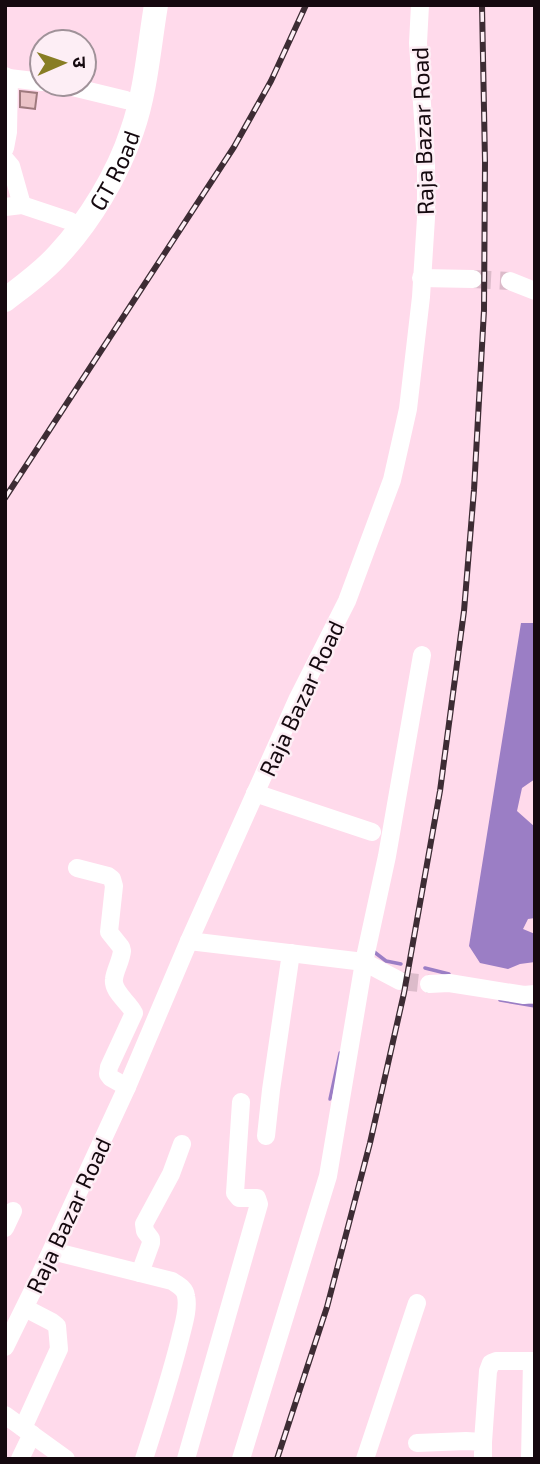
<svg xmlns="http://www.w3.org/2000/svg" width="540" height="1464" viewBox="0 0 540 1464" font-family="'Exo 2','Noto Sans Devanagari',sans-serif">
	<rect width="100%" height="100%" fill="#ffdaeb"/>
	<!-- water -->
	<polygon fill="#9b7ec5" points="521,623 535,623 535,779 522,788 517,811 535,827 535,918 528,919 523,929 535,934 535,962 520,964 508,969 480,963 469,946"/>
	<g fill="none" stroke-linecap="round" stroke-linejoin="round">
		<!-- stream -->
		<g stroke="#9b7ec5" stroke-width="3.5">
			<polyline points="373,951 386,961 401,964"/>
			<polyline points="425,968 449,974"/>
			<polyline points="500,1000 535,1006"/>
			<polyline points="330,1099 340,1053"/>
		</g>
	</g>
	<!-- building -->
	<polygon fill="#ebc3c7" stroke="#9e797d" stroke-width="2" points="20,91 37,93 35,109 20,107"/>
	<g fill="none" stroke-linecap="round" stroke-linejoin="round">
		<!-- minor-tunnel -->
		<g stroke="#dcbbca" stroke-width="18" stroke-dasharray="18 9" stroke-linecap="butt">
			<polyline points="473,279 510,281"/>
			<polyline points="400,981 429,984"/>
		</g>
		<!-- minor -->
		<g stroke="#fff" stroke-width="18">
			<polyline points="5,76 9,78 8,132 5,148"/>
			<polyline points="9,78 42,82"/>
			<polyline points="60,84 126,100"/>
			<polyline points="5,159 11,166 22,205"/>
			<polyline points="5,207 22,205 70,221 80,229"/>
			<polyline points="421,278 473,279"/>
			<polyline points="510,281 535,291"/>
			<polyline points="255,793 372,832"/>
			<path d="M77,868L108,876L112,879L114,886L109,932L121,947L122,951C121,961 115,970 114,979C112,992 129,1002 134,1013L109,1067L108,1074L111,1078L127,1087"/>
			<polyline points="189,941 364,962 400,981"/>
			<polyline points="429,984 449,983 524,995 535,994"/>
			<polyline points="266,1136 271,1090 291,953"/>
			<polyline points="5,1228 13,1211"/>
			<path d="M52,1251L172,1281C178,1285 185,1288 186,1296C189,1309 183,1326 180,1339C170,1379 157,1419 144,1459"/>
			<polyline points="140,1273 151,1243 151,1239 145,1231 144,1224 171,1174 182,1144"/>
			<polyline points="5,1347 35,1286 127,1087 189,941 298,698 347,601 392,480 408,409 421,297 426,218 426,164 418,43 420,5"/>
			<polyline points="5,1415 66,1459"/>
			<polyline points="23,1428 59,1349 57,1326 52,1322 25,1308"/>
			<polyline points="483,1442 488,1371 491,1363 496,1361 532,1361"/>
			<polyline points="417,1443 466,1441 483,1442 483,1459"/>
			<polyline points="20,1459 32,1434"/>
			<polyline points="186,1459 259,1204 257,1198 239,1198 235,1193 241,1102"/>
			<polyline points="241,1459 328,1176 364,962 387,856 422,655"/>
			<polyline points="365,1459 417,1303"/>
			<polyline points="530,1459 532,1361 535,1361"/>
		</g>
		<!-- highway -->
		<path stroke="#fff" stroke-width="24" id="s1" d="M5,300C23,286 43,272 58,255C89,222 118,174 132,131C146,91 149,47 156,5"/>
		<defs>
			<g id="rail">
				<polyline points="5,498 234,147 271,81 306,5"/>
				<polyline points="277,1459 327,1307 370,1143 404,993 440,791 464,611 474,490 484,310 485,162 482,5"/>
			</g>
		</defs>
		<!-- rail casing -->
		<use href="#rail" stroke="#3d2c34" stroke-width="6"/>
		<!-- rail -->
		<use href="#rail" stroke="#fdeef5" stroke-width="3.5" stroke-dasharray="10" stroke-linecap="butt"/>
	</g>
	<g text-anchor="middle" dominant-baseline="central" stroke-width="5" stroke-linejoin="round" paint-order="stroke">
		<!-- street labels -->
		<g font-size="23" fill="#15090f" stroke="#fdeef5">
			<text transform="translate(422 131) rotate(-92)">Raja Bazar Road</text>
			<text stroke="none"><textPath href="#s1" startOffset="172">GT Road</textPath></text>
			<text transform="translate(301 698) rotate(-65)">Raja Bazar Road</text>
			<text transform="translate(68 1215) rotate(-65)">Raja Bazar Road</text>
		</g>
	</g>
	<!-- border -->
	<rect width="540" height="1464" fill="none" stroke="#15090f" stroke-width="14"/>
	<!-- north arrow -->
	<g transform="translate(63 63) rotate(88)"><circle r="33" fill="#fdeef5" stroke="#a09299" stroke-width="2"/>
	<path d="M0-5L12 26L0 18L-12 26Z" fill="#887d24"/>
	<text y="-10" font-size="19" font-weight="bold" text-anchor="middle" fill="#15090f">उ</text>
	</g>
</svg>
